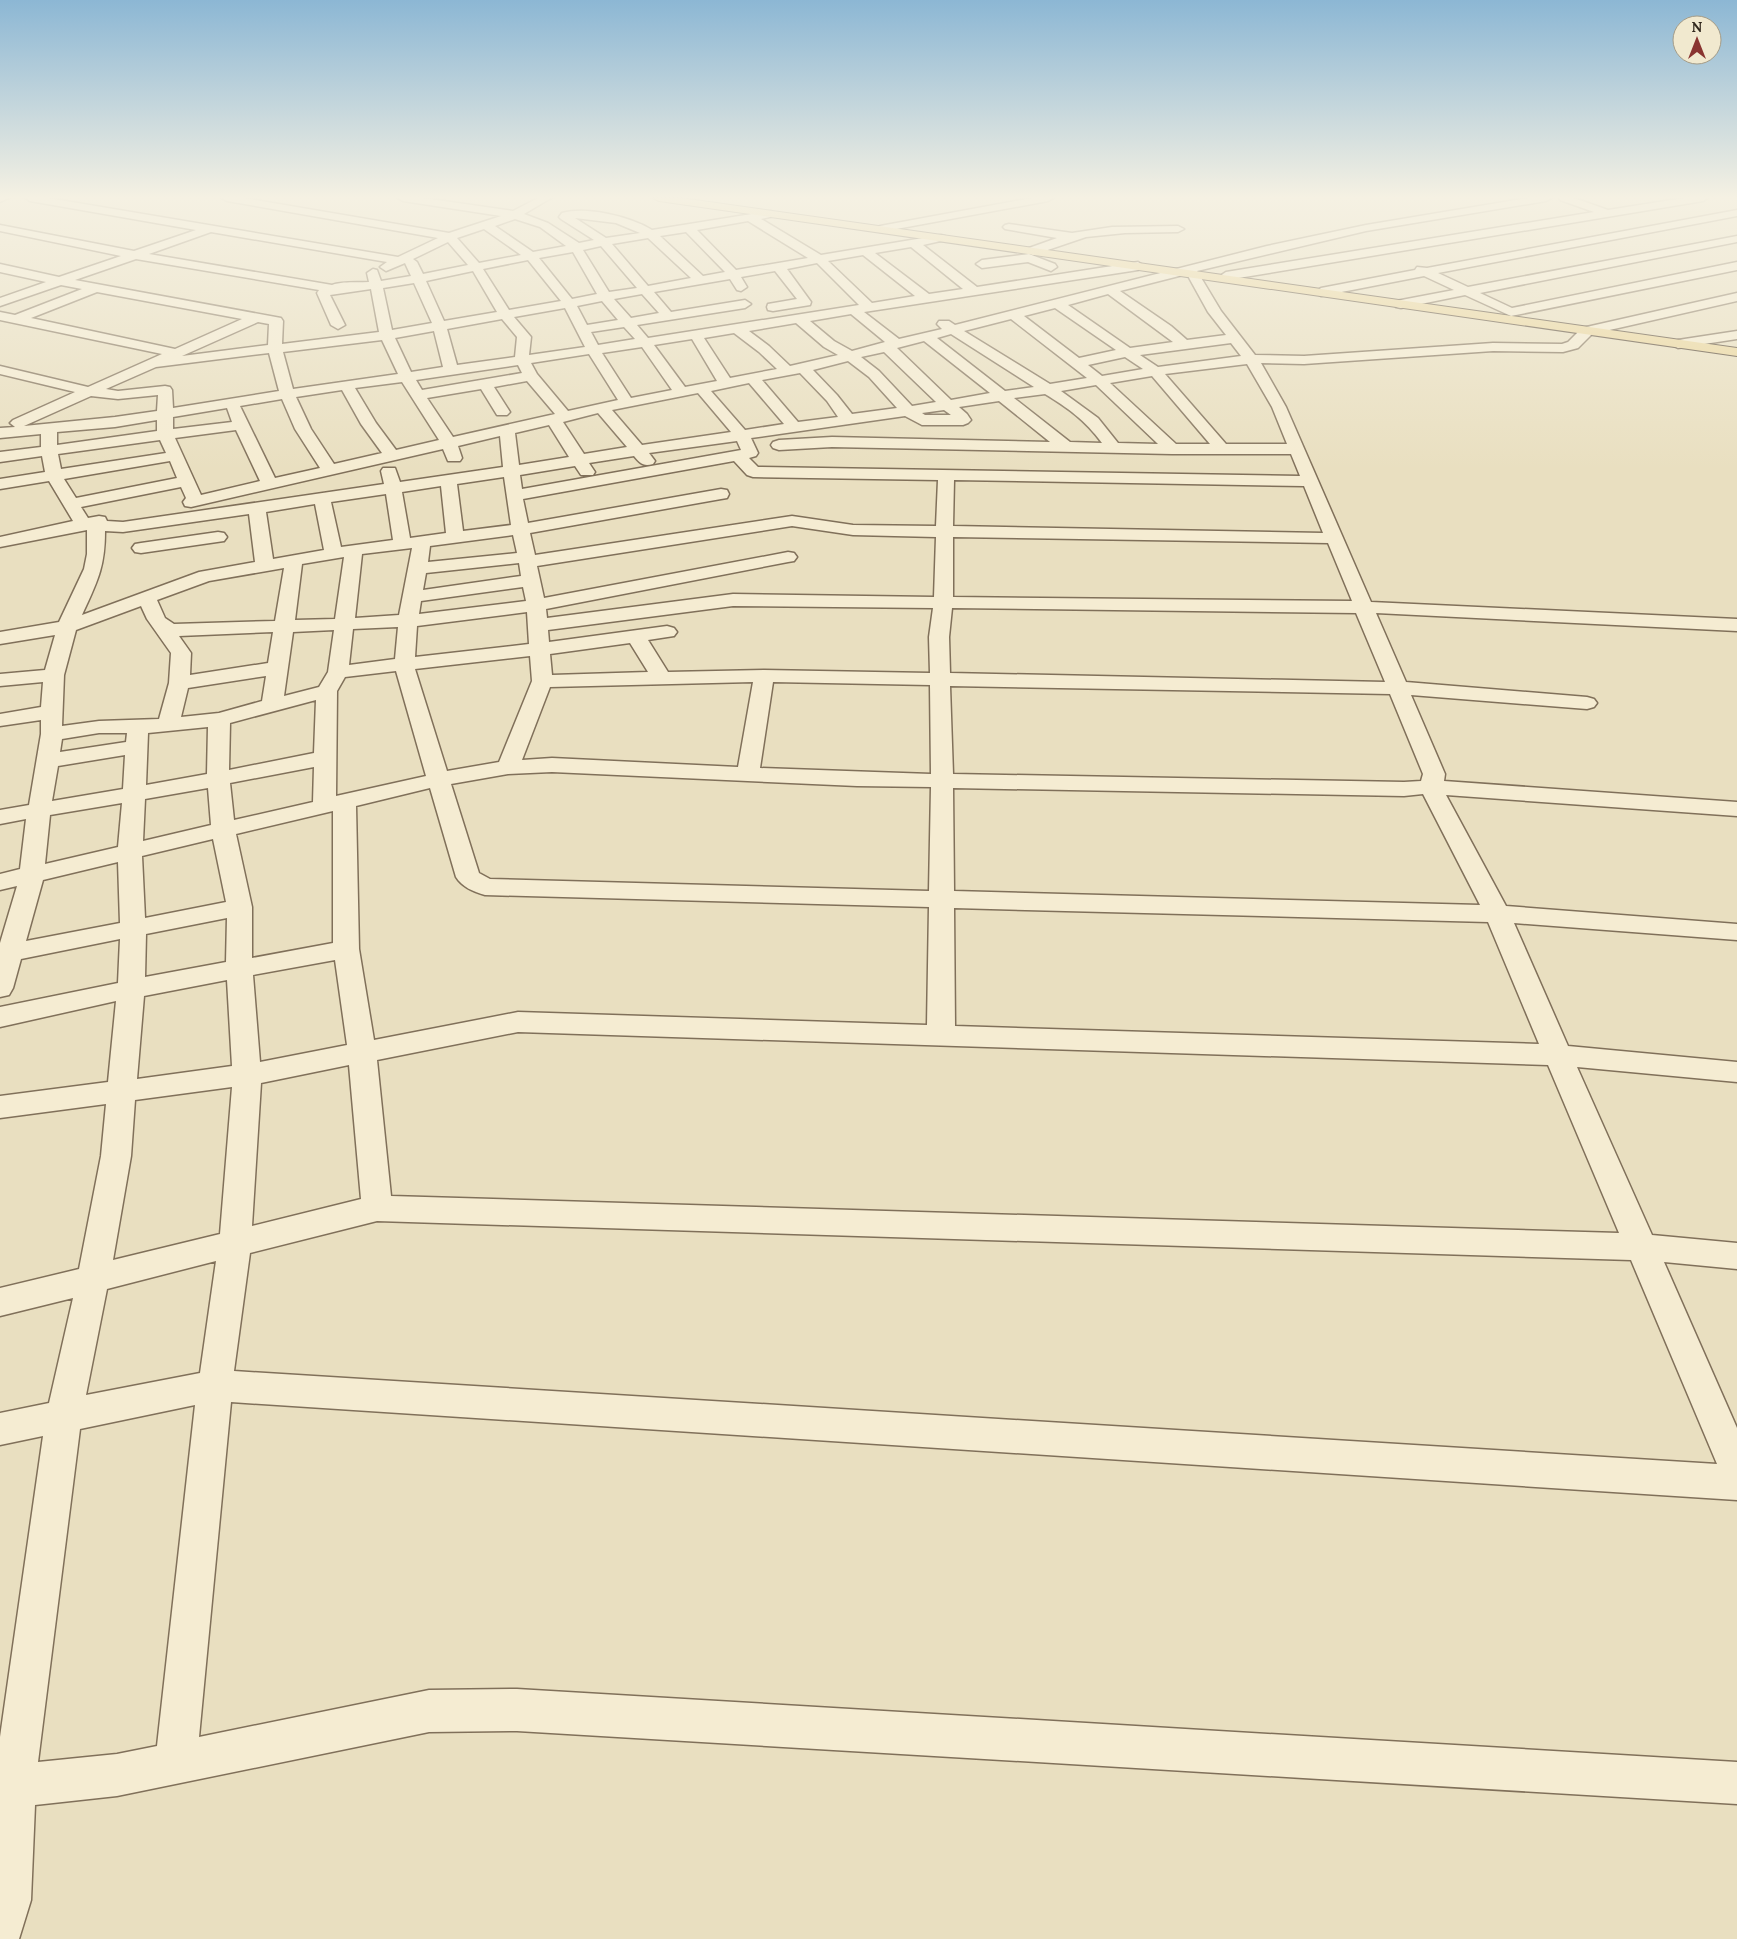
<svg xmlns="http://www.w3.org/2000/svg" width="1737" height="1939" viewBox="0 0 1737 1939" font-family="Lora,serif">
	<rect width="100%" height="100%" fill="#e9dfc0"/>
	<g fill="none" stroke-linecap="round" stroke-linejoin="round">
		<defs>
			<g id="minor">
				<polygon points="0,198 9,198 0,202"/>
				<path d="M25,198H48L398,257L438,238L227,201L222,198H244L449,233L501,216L403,201L398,198H423L513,211L538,198H551L524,214L548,223L579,243L594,240L561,219L559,217L562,213C587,206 631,217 652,230L771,211L777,214L775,216L761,219L821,255L941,235L945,236L947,238L945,240L923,245L977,287L1138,262L1144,266L1138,270L864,312L899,339L942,329L937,324L939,321H949L955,325L1267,246L1366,225L1528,198H1551L1546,201L1366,231L1197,271L1221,311L1255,355L1304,356L1493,343L1562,344L1568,342L1582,328L1737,293V301L1592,334L1578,348L1563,352L1493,351L1304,364L1261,363L1286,407L1371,602L1737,619V631L1376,613L1406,682L1587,697L1594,699L1597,703L1594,707L1587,709L1411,695L1445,774L1444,781L1737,802V816L1446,795L1506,906L1737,924V940L1514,923L1568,1046L1737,1062V1082L1577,1067L1652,1235L1737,1243V1269L1664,1262L1737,1428V1500L231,1402L199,1737L429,1690L517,1689L1737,1762V1804L517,1731L429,1732L117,1796L35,1805L31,1900L19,1939H0V1737L43,1436L0,1445V1413L49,1403L73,1298L0,1316V1288L79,1269L101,1156L106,1104L0,1118V1096L108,1082L116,1001L0,1027V1007L118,983L120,939L21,959L13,988L9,995L0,997V943L17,886L0,890V874L20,869L26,819L0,824V810L29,805L41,734V720L0,726V714L41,707L43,682L0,686V674L45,670L55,635L0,644V632L59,622L84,569L87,554V530L0,547V537L73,521L49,481L0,489V479L45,472L42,456L0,462V452L41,447V434L0,438V428L15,427L10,423L13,420L75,392L0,374V366L88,387L162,354L0,320V312L15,315L82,289L61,285L0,306V298L46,282L0,272V264L59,277L121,256L0,231V225L134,251L196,230L30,201ZM575,218L616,223L640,233L606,238ZM515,219L540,227L566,246L533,252L495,226ZM748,221L808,258L736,270L697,230ZM484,229L521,255L479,263L457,238ZM211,232L387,262L380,267L386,271L405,263L411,276L381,281L377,270L373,269L367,273L369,282C357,283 343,281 332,285L149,254ZM686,232L725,272L703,276L660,236ZM648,238L691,278L648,286L612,244ZM448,242L468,265L423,274L417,262L413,259ZM601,246L637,288L609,292L583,250ZM911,247L963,289L929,294L875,253ZM573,252L597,294L572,299L539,258ZM863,255L915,296L872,303L828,261ZM136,259L319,290L317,293L331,325L338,329L345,325L330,295L371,289L379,332L282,344L283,321L281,318L75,280ZM528,260L561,301L509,310L483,269ZM817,263L859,305L648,338L637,325L745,308L751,304L745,300L671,312L654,292L730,279L737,290L741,291L747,287L741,277L775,271L797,299L768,304L767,307L768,310L773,311L810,305L811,302L787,269ZM473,271L497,312L444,321L426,281ZM1187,274L1208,312L1226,335L1187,340L1171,326L1120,291ZM414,283L432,323L392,330L383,288ZM97,292L242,319L175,349L31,318ZM642,294L659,313L631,318L614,299ZM1108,294L1173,342L1130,348L1068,305ZM602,301L618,320L587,325L577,306ZM565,308L585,347L529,355L531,337L514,317ZM1055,308L1116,350L1079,358L1024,316ZM851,314L885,342L852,351L834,341L810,321ZM502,319L517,337L515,357L457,365L447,329ZM1011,319L1087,378L1050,384L964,331ZM258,322L269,324L268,345L182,356ZM796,323L824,347L838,355L790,366L769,346L749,331ZM624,327L635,339L598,345L591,332ZM434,331L443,367L411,372L395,338ZM734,333L759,352L777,369L730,378L704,338ZM951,334L1034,387L1005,391L937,338ZM692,339L717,381L685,387L654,345ZM382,340L398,374L293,389L283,352ZM924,341L990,393L951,400L897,348ZM1231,343L1241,356L1158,367L1140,355ZM642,347L672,390L631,398L602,353ZM884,352L936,402L912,406L879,371L861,357ZM269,353L279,391L173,408L172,390L170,387L165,386L118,391L106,389L156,367ZM589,354L618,400L568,411L537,374L531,363ZM1125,357L1143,369L1102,376L1088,365ZM848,361L869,377L897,408L852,414L837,395L813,370ZM1247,364L1272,407L1287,444H1226L1165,374ZM518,365L522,373L422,390L416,380ZM800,373L827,401L838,417L798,422L762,380ZM1152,376L1210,444H1176L1110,383ZM527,381L555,414L453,437L427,398L481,389L497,415H507L510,412L494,387ZM402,382L439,440L396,450L376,423L355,388ZM749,383L784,424L745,430L711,391ZM1096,385L1158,444L1118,443L1098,418L1061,391ZM342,390L361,424L382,453L334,464L311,429L296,397ZM698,393L731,432L642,445L612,410ZM1045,394C1068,408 1085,420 1102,443L1070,442L1014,398ZM158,395L157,411L115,417L24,426L91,396L118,399ZM282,399L295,429L320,468L275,478L240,406ZM999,401L1050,442L832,437L779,440L773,442L771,445L773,448L779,450L832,447L1172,454H1291L1300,476L758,467L749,458L756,456L758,453L751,438L905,416L922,425H963L968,423L971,420L967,414L959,407ZM227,408L232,422L173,429V417ZM944,410L951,415H925L922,413ZM598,413L627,447L584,454L563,422ZM157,420V431L57,445V432L115,427ZM549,425L569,457L519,465L515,433ZM236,430L260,481L201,495L175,438ZM500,436L503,467L400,482L395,468H383L381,471L384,484L123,522L107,521L105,517L99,516L88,518L81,507L181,487L186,498L183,502L185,506L191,507L443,449L448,461H460L462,458L458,446ZM160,440L166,453L61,469L58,454ZM737,441L741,450L522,489L520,475L575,466L581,475H593L595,472L589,463L634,456C640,463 643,467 653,464L655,461L649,453ZM170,461L177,478L76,498L64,479ZM734,461L747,475L753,477L938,480L936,526L853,525L792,516L535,555L530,533L721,499L727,498L729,494L727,490L721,489L528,523L523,499ZM504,477L511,525L463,531L457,484ZM954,480L1304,486L1323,533L953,526ZM441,486L446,533L410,538L402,492ZM386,494L393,540L341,547L331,502ZM315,504L324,550L273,559L266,512ZM249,514L255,562L199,572L82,615C97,582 105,568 105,531L123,532ZM792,526L853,535L936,537L934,597L733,594L547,618L546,609L788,562L794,561L797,557L794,553L788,552L544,598L537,566ZM513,535L517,553L428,562L430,546ZM953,537L1328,543L1352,601L953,597ZM412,548L399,615L355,618L362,554ZM344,557L335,619L295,620L302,564ZM519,563L521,576L423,590L426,573ZM284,568L275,621L174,624L165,618L157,600L209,581ZM523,587L526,601L419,614L421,601ZM141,606L147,619L171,653L169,683L159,719L99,721L62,726L64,675L76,630ZM733,606L933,608L929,637L930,673L764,670L668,672L648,640L674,636L677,632L674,628L667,626L549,642L548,630ZM952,608L1356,613L1385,682L950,673L949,637ZM527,612L529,644L415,657L417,626ZM398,627L395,659L349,665L353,629ZM334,630L328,672L319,687L284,696L293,632ZM273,632L268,663L190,675L191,653L179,636ZM630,643L648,672L552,675L550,654ZM530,656L532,681L499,762L447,771L415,669ZM396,671L426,776L336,796L337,691L345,677ZM266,676L262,701L219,713L181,717L188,688ZM753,682L738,767L552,758L522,760L550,687ZM773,682L930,685L931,774L760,768ZM950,686L1390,694L1423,774L1421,781L1404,782L953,774ZM316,700L314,753L229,770L230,723ZM208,727L207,774L146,785L148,733ZM99,733H127L126,742L60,752L62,739ZM125,755L123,789L52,801L58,766ZM314,767L313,802L234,820L230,783ZM552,772L857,786L931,787L929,891L490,879L479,873L451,784L508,774ZM208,788L211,825L143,841L145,799ZM430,788L456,877C462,887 474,892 485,895L929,907L927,1025L518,1012L374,1040L359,949L356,806ZM953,788L1404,796L1423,794L1480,905L954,891ZM122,803L118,847L45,864L50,815ZM333,811V943L252,958V907L236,834ZM213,839L226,902L145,918L142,856ZM118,862L120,923L26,941L43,880ZM954,908L1488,922L1539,1044L955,1026ZM227,918L226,962L145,977L146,934ZM335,960L347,1045L260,1062L253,975ZM227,980L232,1066L137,1079L144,996ZM518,1032L1548,1065L1619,1233L391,1196L377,1060ZM349,1065L361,1199L252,1226L261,1083ZM232,1087L220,1234L113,1260L131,1156L135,1100ZM377,1221L1631,1260L1717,1464L234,1371L250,1253ZM216,1261L200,1373L86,1395L107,1289ZM195,1405L157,1746L117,1754L38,1762L80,1429Z"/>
				<polygon points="1032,198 1053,198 1048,201 880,232 874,229 880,226"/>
				<polygon points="1559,198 1574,198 1608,210 1684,198 1708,198 1703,201 1226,280 1220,276 1226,272 1594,212 1560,200"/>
				<polygon points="1737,210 1737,216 1438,273 1468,287 1737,236 1737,242 1480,293 1512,308 1737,262 1737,270 1511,316 1465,295 1401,308 1396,307 1395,304 1396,301 1454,290 1424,276 1321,296 1315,292 1321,288 1415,270 1417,267 1427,268"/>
				<polygon points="1009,224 1072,233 1112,227 1178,226 1184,229 1178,232 1125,233 1086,237 1033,255 1027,251 1029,248 1057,238 1005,229 1003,227 1005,225"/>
				<polygon points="1029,254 1055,264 1057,267 1051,271 1028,262 982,268 976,264 982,260"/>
				<polygon points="1737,331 1737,339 1678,348 1671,344 1678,340"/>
				<polygon points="218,532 224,533 227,537 224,541 141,553 135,552 132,548 135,544 141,543"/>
			</g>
			<polygon id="major" points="653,198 681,198 1737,348 1737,356 659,201"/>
		</defs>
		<!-- minor casing -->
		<use href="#minor" stroke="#80705a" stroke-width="3"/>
		<!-- major casing -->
		<use href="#major" stroke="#4e3f2e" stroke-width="2"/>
		<!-- minor -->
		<use href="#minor" fill="#f5ecd2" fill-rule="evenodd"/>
		<!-- major -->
		<use href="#major" fill="#ead59a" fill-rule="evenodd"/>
	</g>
	<!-- sky -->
	<linearGradient id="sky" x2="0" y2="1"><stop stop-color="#8cb7d4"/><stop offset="0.42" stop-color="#f5f1e3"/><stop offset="1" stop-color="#f5f1e3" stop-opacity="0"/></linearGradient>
	<rect width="1737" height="469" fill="url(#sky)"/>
	<!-- north arrow -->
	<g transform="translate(1697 40)"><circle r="24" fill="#f1e9cf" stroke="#a49c88"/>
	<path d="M0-4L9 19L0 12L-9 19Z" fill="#893430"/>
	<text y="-8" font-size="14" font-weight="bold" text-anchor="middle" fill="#31281d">N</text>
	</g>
</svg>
